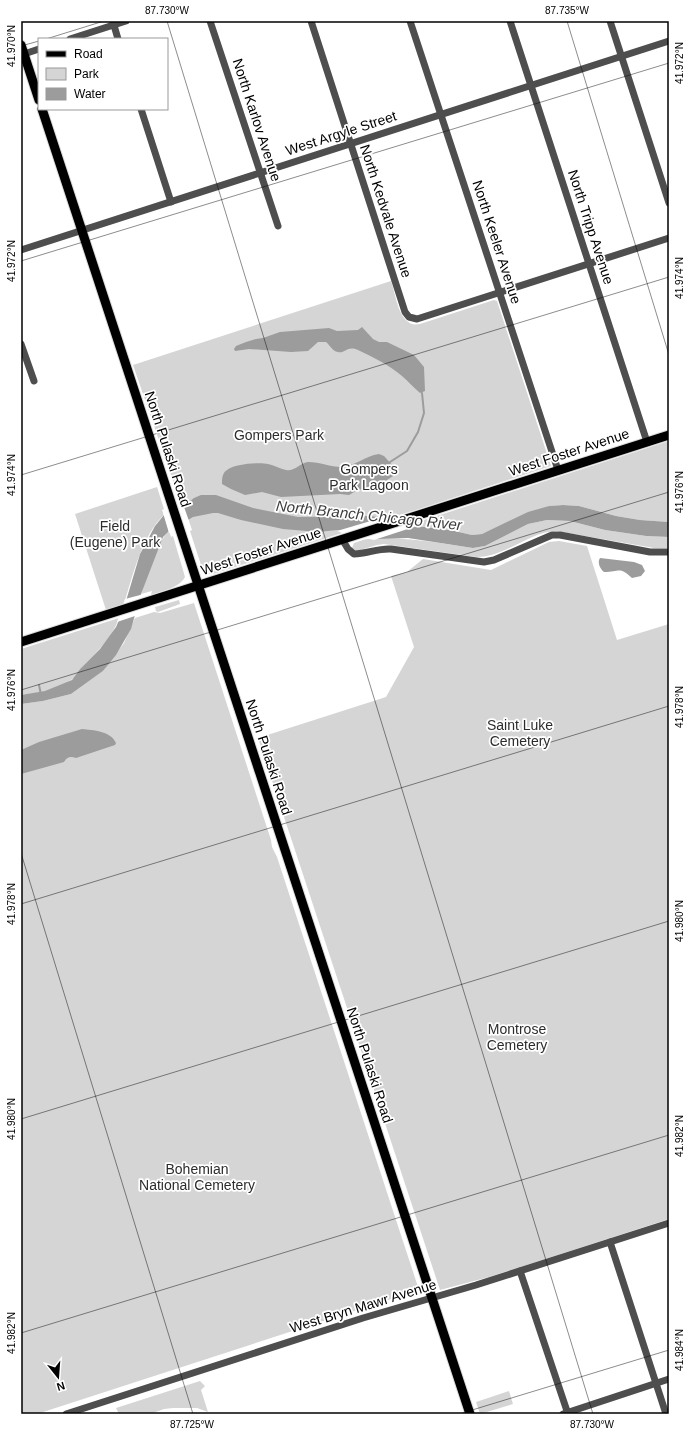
<svg xmlns="http://www.w3.org/2000/svg" width="690" height="1435" viewBox="0 0 690 1435" font-family="Helvetica,sans-serif">
	<rect width="100%" height="100%" fill="#fff"/>
	<!-- green -->
	<g fill="#d5d5d5">
		<path d="M391,281C396,295 399,329 420,324L494,300L497,301L551,466L419,509L389,518L384,517L338,531L342,533L213,574L205,573L202,568L190,531L192,530L183,503L181,504L133,365Z"/>
		<polygon points="669,441 669,522 640,520 616,516 579,506 563,505 549,506 482,534 472,535 450,530 416,526 420,525 415,523"/>
		<path d="M157,487L164,509L162,510L164,515C142,535 132,578 124,604L106,610L75,514Z"/>
		<path d="M547,520L570,521L605,530L646,536L669,537V548H654L556,531C531,531 504,558 476,557L384,544L377,545L357,551L352,548L354,543C358,542 364,539 368,539C403,536 438,543 473,548L485,546L528,524Z"/>
		<path d="M169,531L171,537L173,536L185,577C179,588 162,591 151,595L152,591L141,594C147,576 156,543 169,531Z"/>
		<polygon points="559,541 587,546 617,640 669,624 669,1219 489,1277 440,1290 258,738 386,697 414,647 391,576 407,572 423,559 491,570 549,542"/>
		<polygon points="179,600 180,604 158,612 156,611 155,607"/>
		<polygon points="194,603 271,840 272,847 277,857 419,1290 37,1414 21,1414 21,704 43,701 71,694 103,671 124,643 135,618 154,612 160,613"/>
		<path d="M119,618C112,638 96,653 81,668C77,672 75,678 71,680C57,690 37,694 21,695V649Z"/>
		<polygon points="200,1381 205,1386 201,1390 208,1412 197,1408 173,1408 164,1409 150,1414 119,1414 116,1408"/>
		<polygon points="509,1391 513,1404 480,1414 476,1402"/>
	</g>
	<!-- water -->
	<g fill="#9c9c9c">
		<path d="M362,327L373,339L379,342H387L414,355L424,367L425,391L420,393C413,387 408,381 402,376C389,365 373,357 358,350C347,345 345,354 338,352C332,351 330,345 326,342H318L308,351L291,352L249,349L235,351L234,349L236,346L246,342L256,339L263,338L280,332L329,328L337,331L358,330Z"/>
		<path d="M379,454L384,456L394,467L393,476L384,482L356,491L349,495L340,494L281,497L262,492L245,495L231,489L222,484C222,479 222,473 227,470C234,464 259,462 268,464C274,465 280,469 286,470C294,472 300,463 308,462C320,462 330,467 342,467C355,466 365,456 379,454Z"/>
		<polygon points="201,495 216,495 253,508 298,517 368,516 378,517 416,526 450,530 472,535 482,534 528,512 549,506 563,505 579,506 616,516 640,520 669,522 669,537 646,536 605,530 570,521 547,520 528,524 485,546 473,548 408,538 377,539 337,530 318,532 283,529 241,520 218,513 213,513 193,517 169,531 163,537 141,594 131,629 116,655 103,671 71,694 43,701 21,704 21,695 45,691 72,680 80,669 100,649 116,627 123,611 140,554 155,526 164,515 178,511 194,498"/>
		<path d="M600,558L634,562L642,565L645,571L641,576L632,578C619,566 620,572 604,572C600,569 597,562 600,558Z"/>
		<path d="M82,729C93,730 111,731 116,743L115,745L76,758C70,756 67,757 64,762L21,774V750L39,742Z"/>
	</g>
	<!-- pier -->
	<g fill="#fff">
		<polygon points="183,504 189,521 169,533 163,513 177,509"/>
		<polygon points="384,517 420,525 374,540 337,531"/>
		<polygon points="144,594 138,615 117,622 125,599"/>
	</g>
	<g fill="none" stroke-linecap="round" stroke-linejoin="round">
		<!-- stream -->
		<g stroke="#9c9c9c" stroke-width="2">
			<polyline points="390,462 407,451 418,432 424,413 422,393"/>
			<polyline points="39,685 41,695"/>
		</g>
		<defs>
			<g id="major">
				<polyline points="21,45 39,100"/>
				<polyline points="42,109 470,1414"/>
				<polyline points="21,642 669,435"/>
			</g>
		</defs>
		<!-- major casing -->
		<use href="#major" stroke="#dbdbdb" stroke-width="11"/>
		<!-- minor -->
		<g stroke="#4e4e4e" stroke-width="7">
			<polyline points="210,21 278,226"/>
			<polyline points="311,21 405,312 409,317 417,319 669,238"/>
			<polyline points="410,21 558,470"/>
			<polyline points="510,21 647,442"/>
			<polyline points="610,21 669,203"/>
			<polyline points="113,22 118,39"/>
			<polyline points="70,39 126,21"/>
			<polyline points="21,55 39,49"/>
			<polyline points="141,109 171,202"/>
			<polyline points="21,250 669,41"/>
			<polyline points="21,344 34,381"/>
			<path d="M342,539L348,549L354,554C367,554 378,548 391,549L484,562L494,560L552,535H560L650,552H669"/>
			<polyline points="610,1242 666,1414"/>
			<polyline points="520,1271 568,1414"/>
			<polyline points="66,1414 363,1318 476,1285 669,1223"/>
			<polyline points="563,1414 669,1379"/>
		</g>
		<!-- major -->
		<use href="#major" stroke="#000" stroke-width="9"/>
	</g>
	<!-- ticks -->
	<path fill="none" stroke="#000" stroke-width="1" stroke-opacity="0.45" d="M167,21L593,1414M567,21L669,355M46,39L104,21M21,46L39,41M21,261L669,63M21,475L669,277M21,690L669,492M21,853L193,1414M21,904L669,706M21,1119L669,921M21,1333L669,1135M459,1414L669,1350"/>
	<g text-anchor="middle" dominant-baseline="central" stroke-width="3.5" stroke-linejoin="round" paint-order="stroke">
		<!-- street labels -->
		<g font-size="14" fill="#000" stroke="#fff">
			<text transform="translate(257 120) rotate(72)">North Karlov Avenue</text>
			<text transform="translate(341 133) rotate(-18)">West Argyle Street</text>
			<text transform="translate(386 211) rotate(72)">North Kedvale Avenue</text>
			<text transform="translate(591 227) rotate(72)">North Tripp Avenue</text>
			<text transform="translate(497 242) rotate(72)">North Keeler Avenue</text>
			<text transform="translate(168 449) rotate(72)">North Pulaski Road</text>
			<text transform="translate(569 452) rotate(-18)">West Foster Avenue</text>
			<text transform="translate(261 551) rotate(-18)">West Foster Avenue</text>
			<text transform="translate(269 757) rotate(72)">North Pulaski Road</text>
			<text transform="translate(370 1065) rotate(72)">North Pulaski Road</text>
			<text transform="translate(363 1306) rotate(-17)">West Bryn Mawr Avenue</text>
		</g>
		<!-- park labels -->
		<g font-size="14" fill="#2c2c2c" stroke="#fff">
			<text x="279" y="435">Gompers Park</text>
			<text x="369" y="469">Gompers<tspan x="369" dy="16">Park Lagoon</tspan></text>
			<text x="115" y="526">Field<tspan x="115" dy="16">(Eugene) Park</tspan></text>
			<text x="520" y="725">Saint Luke<tspan x="520" dy="16">Cemetery</tspan></text>
			<text x="517" y="1029">Montrose<tspan x="517" dy="16">Cemetery</tspan></text>
			<text x="197" y="1169">Bohemian<tspan x="197" dy="16">National Cemetery</tspan></text>
		</g>
		<!-- water labels -->
		<g font-size="15" font-style="italic" fill="#3d3d3d" stroke="#fff">
			<text transform="translate(369 515) rotate(6)">North Branch Chicago River</text>
		</g>
	</g>
	<!-- border -->
	<rect width="690" height="1435" fill="none" stroke="#ffffff" stroke-width="44"/>
	<!-- legend -->
	<rect x="38" y="38" width="130" height="72" fill="#ffffff" stroke="#999999"/>
	<rect x="46" y="51" width="20" height="6" fill="#000000" stroke="#999999"/>
	<text x="74" y="58" font-size="12" fill="#000000">Road</text>
	<rect x="46" y="68" width="20" height="12" fill="#d5d5d5" stroke="#999999"/>
	<text x="74" y="78" font-size="12" fill="#000000">Park</text>
	<rect x="46" y="88" width="20" height="12" fill="#9c9c9c" stroke="#999999"/>
	<text x="74" y="98" font-size="12" fill="#000000">Water</text>
	<!-- north arrow -->
	<g transform="translate(58 1377) rotate(163)" stroke="#ffffff" stroke-width="3" paint-order="stroke">
	<path d="M0-3L7 15L0 10L-7 15Z" fill="#000000"/>
	<text y="-6" font-size="11" font-weight="bold" text-anchor="middle" fill="#000000">N</text>
	</g>
	<rect x="22" y="22" width="646" height="1391" fill="none" stroke="#000" stroke-width="1.5"/>
	<g font-size="10" text-anchor="middle" fill="#000">
		<text x="167" y="14">87.730°W</text>
		<text x="567" y="14">87.735°W</text>
		<text transform="translate(11 46) rotate(-90)" y="4">41.970°N</text>
		<text transform="translate(679 63) rotate(-90)" y="4">41.972°N</text>
		<text transform="translate(11 261) rotate(-90)" y="4">41.972°N</text>
		<text transform="translate(679 278) rotate(-90)" y="4">41.974°N</text>
		<text transform="translate(11 475) rotate(-90)" y="4">41.974°N</text>
		<text transform="translate(679 492) rotate(-90)" y="4">41.976°N</text>
		<text transform="translate(11 690) rotate(-90)" y="4">41.976°N</text>
		<text transform="translate(679 707) rotate(-90)" y="4">41.978°N</text>
		<text transform="translate(11 904) rotate(-90)" y="4">41.978°N</text>
		<text transform="translate(679 921) rotate(-90)" y="4">41.980°N</text>
		<text transform="translate(11 1119) rotate(-90)" y="4">41.980°N</text>
		<text transform="translate(679 1136) rotate(-90)" y="4">41.982°N</text>
		<text transform="translate(11 1333) rotate(-90)" y="4">41.982°N</text>
		<text transform="translate(679 1350) rotate(-90)" y="4">41.984°N</text>
		<text x="192" y="1428">87.725°W</text>
		<text x="592" y="1428">87.730°W</text>
	</g>
</svg>
